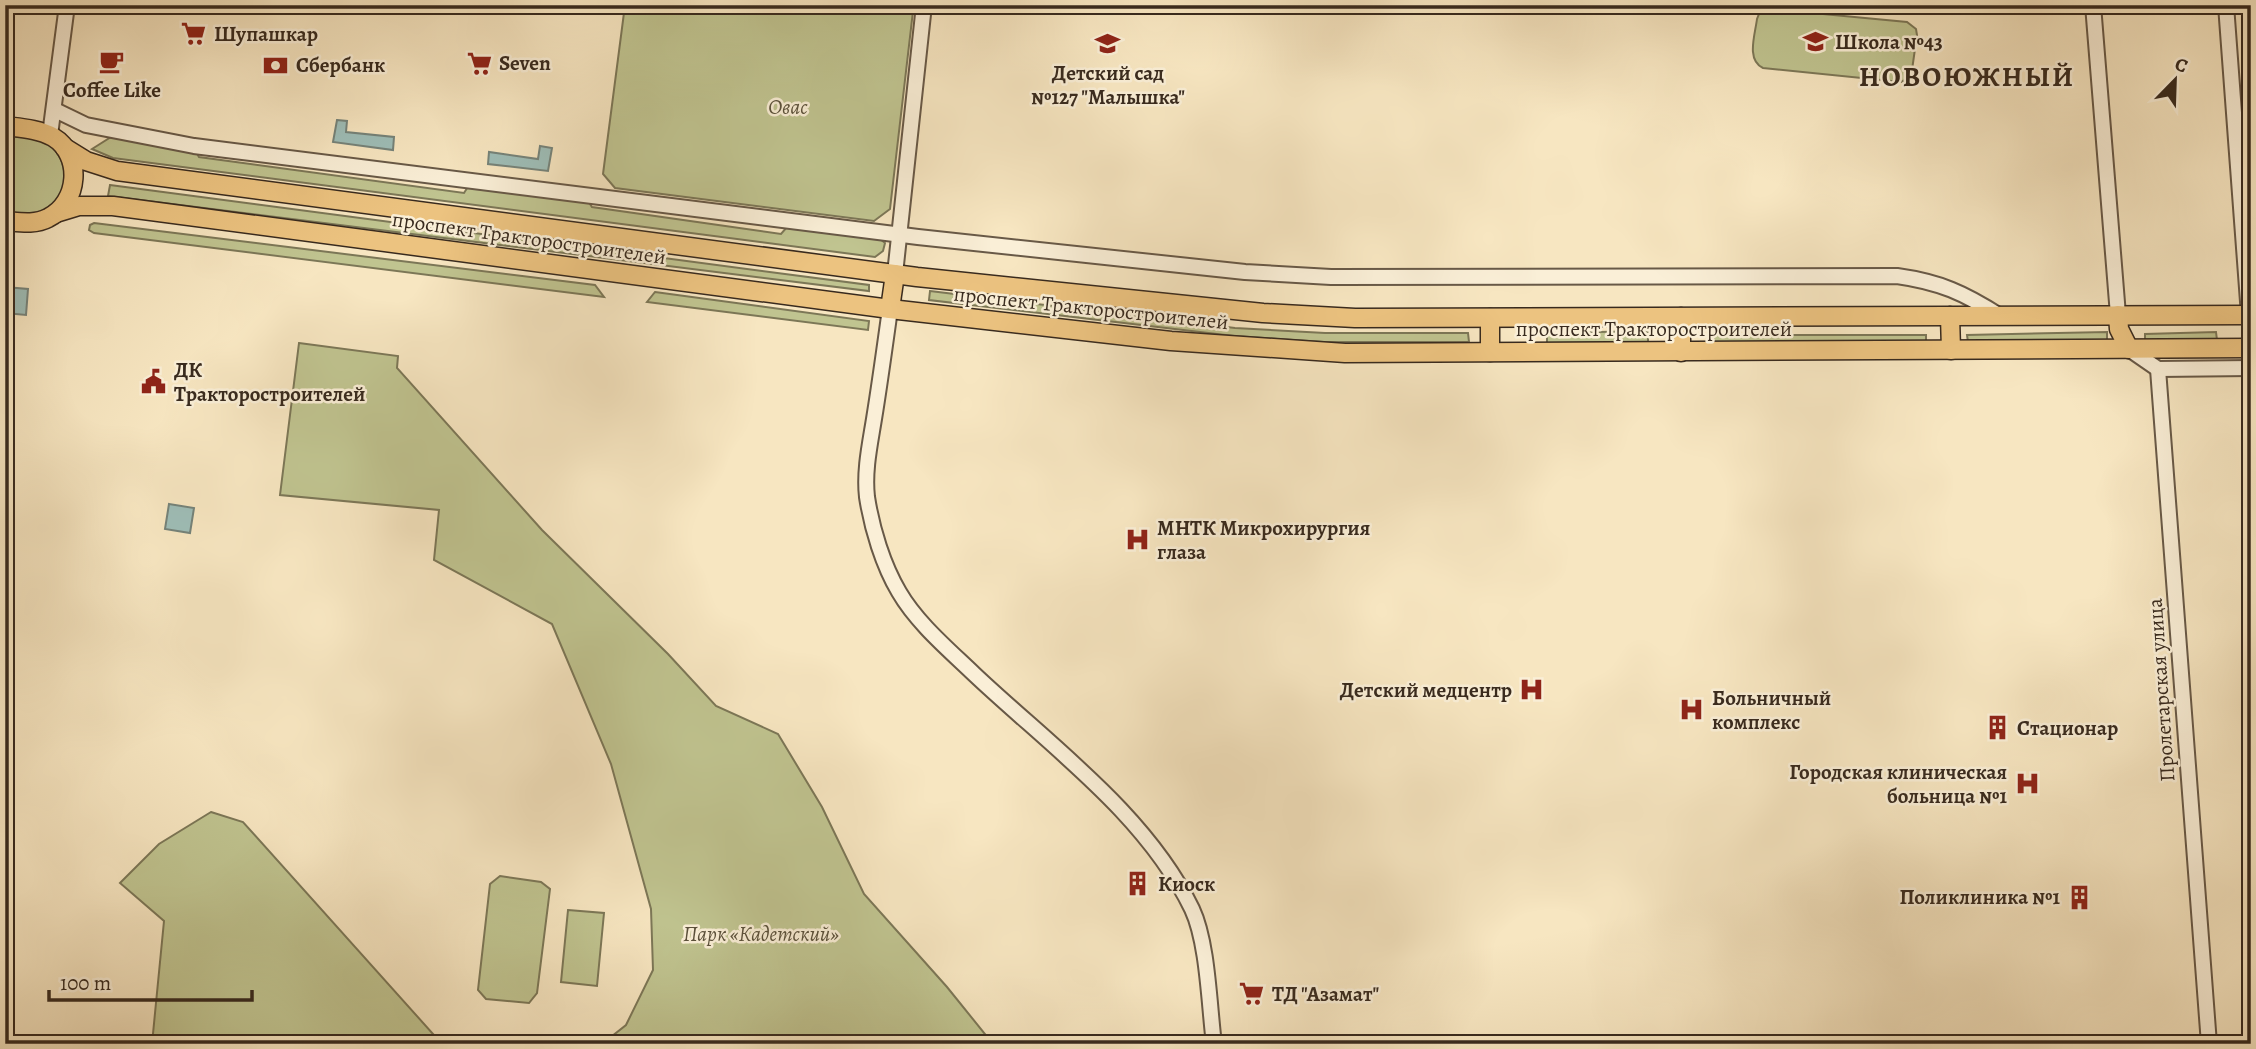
<svg xmlns="http://www.w3.org/2000/svg" width="2256" height="1049" viewBox="0 0 2256 1049" font-family="Alegreya,serif">
	<rect width="100%" height="100%" fill="#f7e6c1"/>
	<filter id="stains"><feTurbulence type="fractalNoise" baseFrequency=".00286" numOctaves="4"/><feColorMatrix values="0 0 0 0 .2 0 0 0 0 .09 0 0 0 0 .02 0 0 0 .5 -.17"/></filter>
	<radialGradient id="worn" r=".72"><stop offset=".6" stop-color="#630" stop-opacity="0"/><stop offset="1" stop-color="#630" stop-opacity=".3"/></radialGradient>
	<!-- green -->
	<g fill="#c0c490" stroke="#7c7757" stroke-width="2">
		<polygon points="625,5 908,5 913,11 890,209 874,221 615,188 603,174"/>
		<path d="M1769,9L1907,22L1916,29L1917,35L1911,77L1901,82L1763,68C1746,60 1755,35 1757,19L1759,14Z"/>
		<path d="M5,135C17,137 33,136 43,141C73,155 72,205 38,214C29,217 15,214 5,213Z"/>
		<polygon points="111,137 195,150 199,157 464,193 469,185 588,201 592,207 781,234 787,227 879,238 885,243 883,251 875,257 113,158 92,149"/>
		<polygon points="110,185 869,285 869,291 108,196"/>
		<polygon points="94,223 595,285 604,297 94,233 89,230 90,225"/>
		<polygon points="930,291 1235,328 1325,333 1468,333 1469,342 1324,342 1234,336 929,300"/>
		<polygon points="655,292 869,321 868,330 647,302"/>
		<polygon points="1648,331 1648,342 1547,343 1547,333"/>
		<polygon points="2107,332 2107,341 1968,342 1967,335"/>
		<polygon points="2216,332 2217,340 2145,340 2145,334"/>
		<polygon points="1709,335 1926,335 1926,342 1710,344"/>
		<polygon points="299,343 398,356 397,368 542,530 668,654 716,706 778,734 822,807 864,894 947,987 993,1044 602,1044 626,1025 653,970 651,909 611,764 552,624 434,560 439,510 280,495"/>
		<polygon points="211,812 243,822 442,1044 152,1044 164,921 120,883 159,844"/>
		<polygon points="500,876 541,882 550,889 537,993 529,1003 486,999 478,990 490,884"/>
		<polygon points="568,910 604,913 597,986 561,982"/>
	</g>
	<!-- water -->
	<g fill="#9ebeb8" stroke="#75837a" stroke-width="2">
		<polygon points="337,120 347,121 346,132 394,137 393,150 333,142"/>
		<polygon points="540,146 552,148 548,171 488,164 489,152 538,159"/>
		<polygon points="5,287 28,289 26,315 5,313"/>
		<polygon points="169,504 194,508 190,533 165,529"/>
	</g>
	<g fill="none" stroke-linecap="round" stroke-linejoin="round">
		<defs>
			<g id="minor">
				<polyline points="2093,5 2118,315"/>
				<polyline points="2226,5 2249,315"/>
				<path d="M55,110L86,125L194,146L918,237L1245,272L1331,277L1897,276C1940,282 1964,293 2000,316"/>
				<polyline points="50,135 67,5"/>
				<polyline points="895,274 924,5"/>
				<path d="M890,309C885,345 880,382 874,419C870,444 864,471 867,497C872,529 883,565 899,592C917,623 948,649 974,674C1049,745 1146,814 1192,909C1208,943 1209,1005 1214,1044"/>
				<polyline points="2129,349 2158,369"/>
				<polyline points="2158,369 2209,1044"/>
				<polyline points="2158,369 2251,368"/>
			</g>
			<g id="major">
				<path d="M5,126C21,128 39,129 53,137C83,155 79,203 48,218C35,225 19,222 5,221"/>
				<polyline points="65,148 86,161 117,171 917,277 1263,313 1355,318 2251,315"/>
				<polyline points="56,213 79,206 113,206 890,309 1171,341 1345,353 2251,348"/>
				<polyline points="890,309 895,274"/>
				<polyline points="2118,315 2119,329 2129,349"/>
				<polyline points="1950,316 1951,350"/>
				<polyline points="1681,317 1681,352"/>
				<polyline points="1490,318 1490,352"/>
			</g>
		</defs>
		<!-- minor casing -->
		<use href="#minor" stroke="#685947" stroke-width="18"/>
		<!-- major casing -->
		<use href="#major" stroke="#382a1e" stroke-width="21"/>
		<!-- minor -->
		<use href="#minor" stroke="#faefd7" stroke-width="14"/>
		<!-- major -->
		<use href="#major" stroke="#ecc380" stroke-width="18"/>
	</g>
	<!-- icons -->
	<defs>
		<symbol id="supermarket-bare" viewBox="-9 -9 18 18"><path d="M-6-5.5h2.5l.6 2H6L4.5 2H-2.5L-4.4-4H-6ZM-1.5 3.2a1.3 1.3 0 1 0 .1 0ZM3 3.2a1.3 1.3 0 1 0 .1 0Z" fill="#8f2418" stroke="#faefd7" stroke-width="2.5" paint-order="stroke"/></symbol>
		<symbol id="school-bare" viewBox="-9 -9 18 18"><path d="M0-5L7-2L0 1L-7-2ZM-4 1L0 2.5L4 1V4Q0 6-4 4Z" fill="#8f2418" stroke="#faefd7" stroke-width="2.5" paint-order="stroke"/></symbol>
		<symbol id="cafe-bare" viewBox="-9 -9 18 18"><path d="M-5.5-4.5H6V0H3Q3 3.5 0 3.5H-2.5Q-5.5 3.5-5.5 0ZM3-3.2v2h1.7v-2ZM-6 4.5H4V6H-6Z" fill="#8f2418" stroke="#faefd7" stroke-width="2.5" paint-order="stroke"/></symbol>
		<symbol id="bank-bare" viewBox="-9 -9 18 18"><path d="M-6-4H6V4H-6ZM0-2.3a2.3 2.3 0 1 0 0 4.6a2.3 2.3 0 1 0 0-4.6Z" fill="#8f2418" stroke="#faefd7" stroke-width="2.5" paint-order="stroke"/></symbol>
		<symbol id="civic-bare" viewBox="-9 -9 18 18"><path d="M-.6-6.5H3V-4.5H.6V-3L4-1V1h2V6H-6V1h2V-1L-.6-3ZM-1.2 2.5V6h2.4V2.5Z" fill="#8f2418" stroke="#faefd7" stroke-width="2.5" paint-order="stroke"/></symbol>
		<symbol id="hospital-bare" viewBox="-9 -9 18 18"><path d="M-5-5h3v3.5h4V-5h3V5h-3V1.5h-4V5h-3Z" fill="#8f2418" stroke="#faefd7" stroke-width="2.5" paint-order="stroke"/></symbol>
		<symbol id="building-bare" viewBox="-9 -9 18 18"><path d="M-4-6H4V6H1V3H-1V6H-4ZM-2.5-4.3h1.7v1.8h-1.7ZM.8-4.3h1.7v1.8H.8ZM-2.5-1h1.7V.8h-1.7ZM.8-1h1.7V.8H.8Z" fill="#8f2418" stroke="#faefd7" stroke-width="2.5" paint-order="stroke"/></symbol>
	</defs>
	<g fill-rule="evenodd">
		<use href="#supermarket-bare" x="176" y="16" width="35" height="35"/>
		<use href="#school-bare" x="1798" y="24" width="35" height="35"/>
		<use href="#school-bare" x="1090" y="26" width="35" height="35"/>
		<use href="#cafe-bare" x="94" y="44" width="35" height="35"/>
		<use href="#supermarket-bare" x="462" y="46" width="35" height="35"/>
		<use href="#bank-bare" x="258" y="48" width="35" height="35"/>
		<use href="#civic-bare" x="136" y="364" width="35" height="35"/>
		<use href="#hospital-bare" x="1120" y="522" width="35" height="35"/>
		<use href="#hospital-bare" x="1514" y="672" width="35" height="35"/>
		<use href="#hospital-bare" x="1674" y="692" width="35" height="35"/>
		<use href="#building-bare" x="1980" y="710" width="35" height="35"/>
		<use href="#hospital-bare" x="2010" y="766" width="35" height="35"/>
		<use href="#building-bare" x="1120" y="866" width="35" height="35"/>
		<use href="#building-bare" x="2062" y="880" width="35" height="35"/>
		<use href="#supermarket-bare" x="1234" y="976" width="35" height="35"/>
	</g>
	<g text-anchor="middle" dominant-baseline="central" stroke-width="5" stroke-linejoin="round" paint-order="stroke">
		<!-- poi labels -->
		<g font-size="21" font-weight="bold" fill="#382a1e" stroke="#faefd7" text-anchor="start">
			<text x="214" y="34">Шупашкар</text>
			<text x="1835" y="42">Школа №43</text>
			<text x="499" y="63">Seven</text>
			<text x="296" y="65">Сбербанк</text>
			<text x="1108" y="73" text-anchor="middle">Детский сад<tspan x="1108" dy="24">№127 "Малышка"</tspan></text>
			<text x="112" y="90" text-anchor="middle">Coffee Like</text>
			<text x="174" y="370">ДК<tspan x="174" dy="24">Тракторостроителей</tspan></text>
			<text x="1157" y="528">МНТК Микрохирургия<tspan x="1157" dy="24">глаза</tspan></text>
			<text x="1512" y="690" text-anchor="end">Детский медцентр</text>
			<text x="1712" y="698">Больничный<tspan x="1712" dy="24">комплекс</tspan></text>
			<text x="2017" y="728">Стационар</text>
			<text x="2007" y="772" text-anchor="end">Городская клиническая<tspan x="2007" dy="24">больница №1</tspan></text>
			<text x="1158" y="884">Киоск</text>
			<text x="2060" y="897" text-anchor="end">Поликлиника №1</text>
			<text x="1272" y="994">ТД "Азамат"</text>
		</g>
		<!-- park labels -->
		<g font-size="21" font-style="italic" fill="#5a503a" stroke="#faefd7">
			<text x="788" y="107">Овас</text>
			<text x="761" y="934">Парк «Кадетский»</text>
		</g>
		<!-- street labels -->
		<g font-size="21" fill="#382a1e" stroke="#faefd7">
			<text transform="translate(529 238) rotate(8)">проспект Тракторостроителей</text>
			<text transform="translate(1091 308) rotate(6)">проспект Тракторостроителей</text>
			<text x="1654" y="329">проспект Тракторостроителей</text>
			<text transform="translate(2161 690) rotate(-94)">Пролетарская улица</text>
		</g>
		<!-- district labels -->
		<g font-size="28" font-weight="bold" letter-spacing="2" fill="#382a1e" stroke="#faefd7">
			<text x="1967" y="77">НОВОЮЖНЫЙ</text>
		</g>
	</g>
	<!-- margin -->
	<rect width="2256" height="1049" fill="none" stroke="#f7e6c1" stroke-width="28"/>
	<rect x="7" y="7" width="2242" height="1035" fill="none" stroke="#382a1e" stroke-width="3.5"/>
	<rect x="14" y="14" width="2228" height="1021" fill="none" stroke="#382a1e" stroke-width="2"/>
	<!-- north arrow -->
	<g transform="translate(2175 80) rotate(23)" stroke="#faefd7" stroke-width="5" paint-order="stroke">
	<path d="M0-5L12 26L0 18L-12 26Z" fill="#382a1e"/>
	<text y="-10" font-size="19" font-weight="bold" text-anchor="middle" fill="#382a1e">С</text>
	</g>
	<!-- scale -->
	<path d="M49 990v10h203v-10" fill="none" stroke="#382a1e" stroke-width="3.5"/>
	<text x="60" y="990" font-size="21" fill="#382a1e" stroke="#faefd7" stroke-width="5" paint-order="stroke">100 m</text>
	<rect width="100%" height="100%" filter="url(#stains)"/>
	<rect width="100%" height="100%" fill="url(#worn)"/>
</svg>
